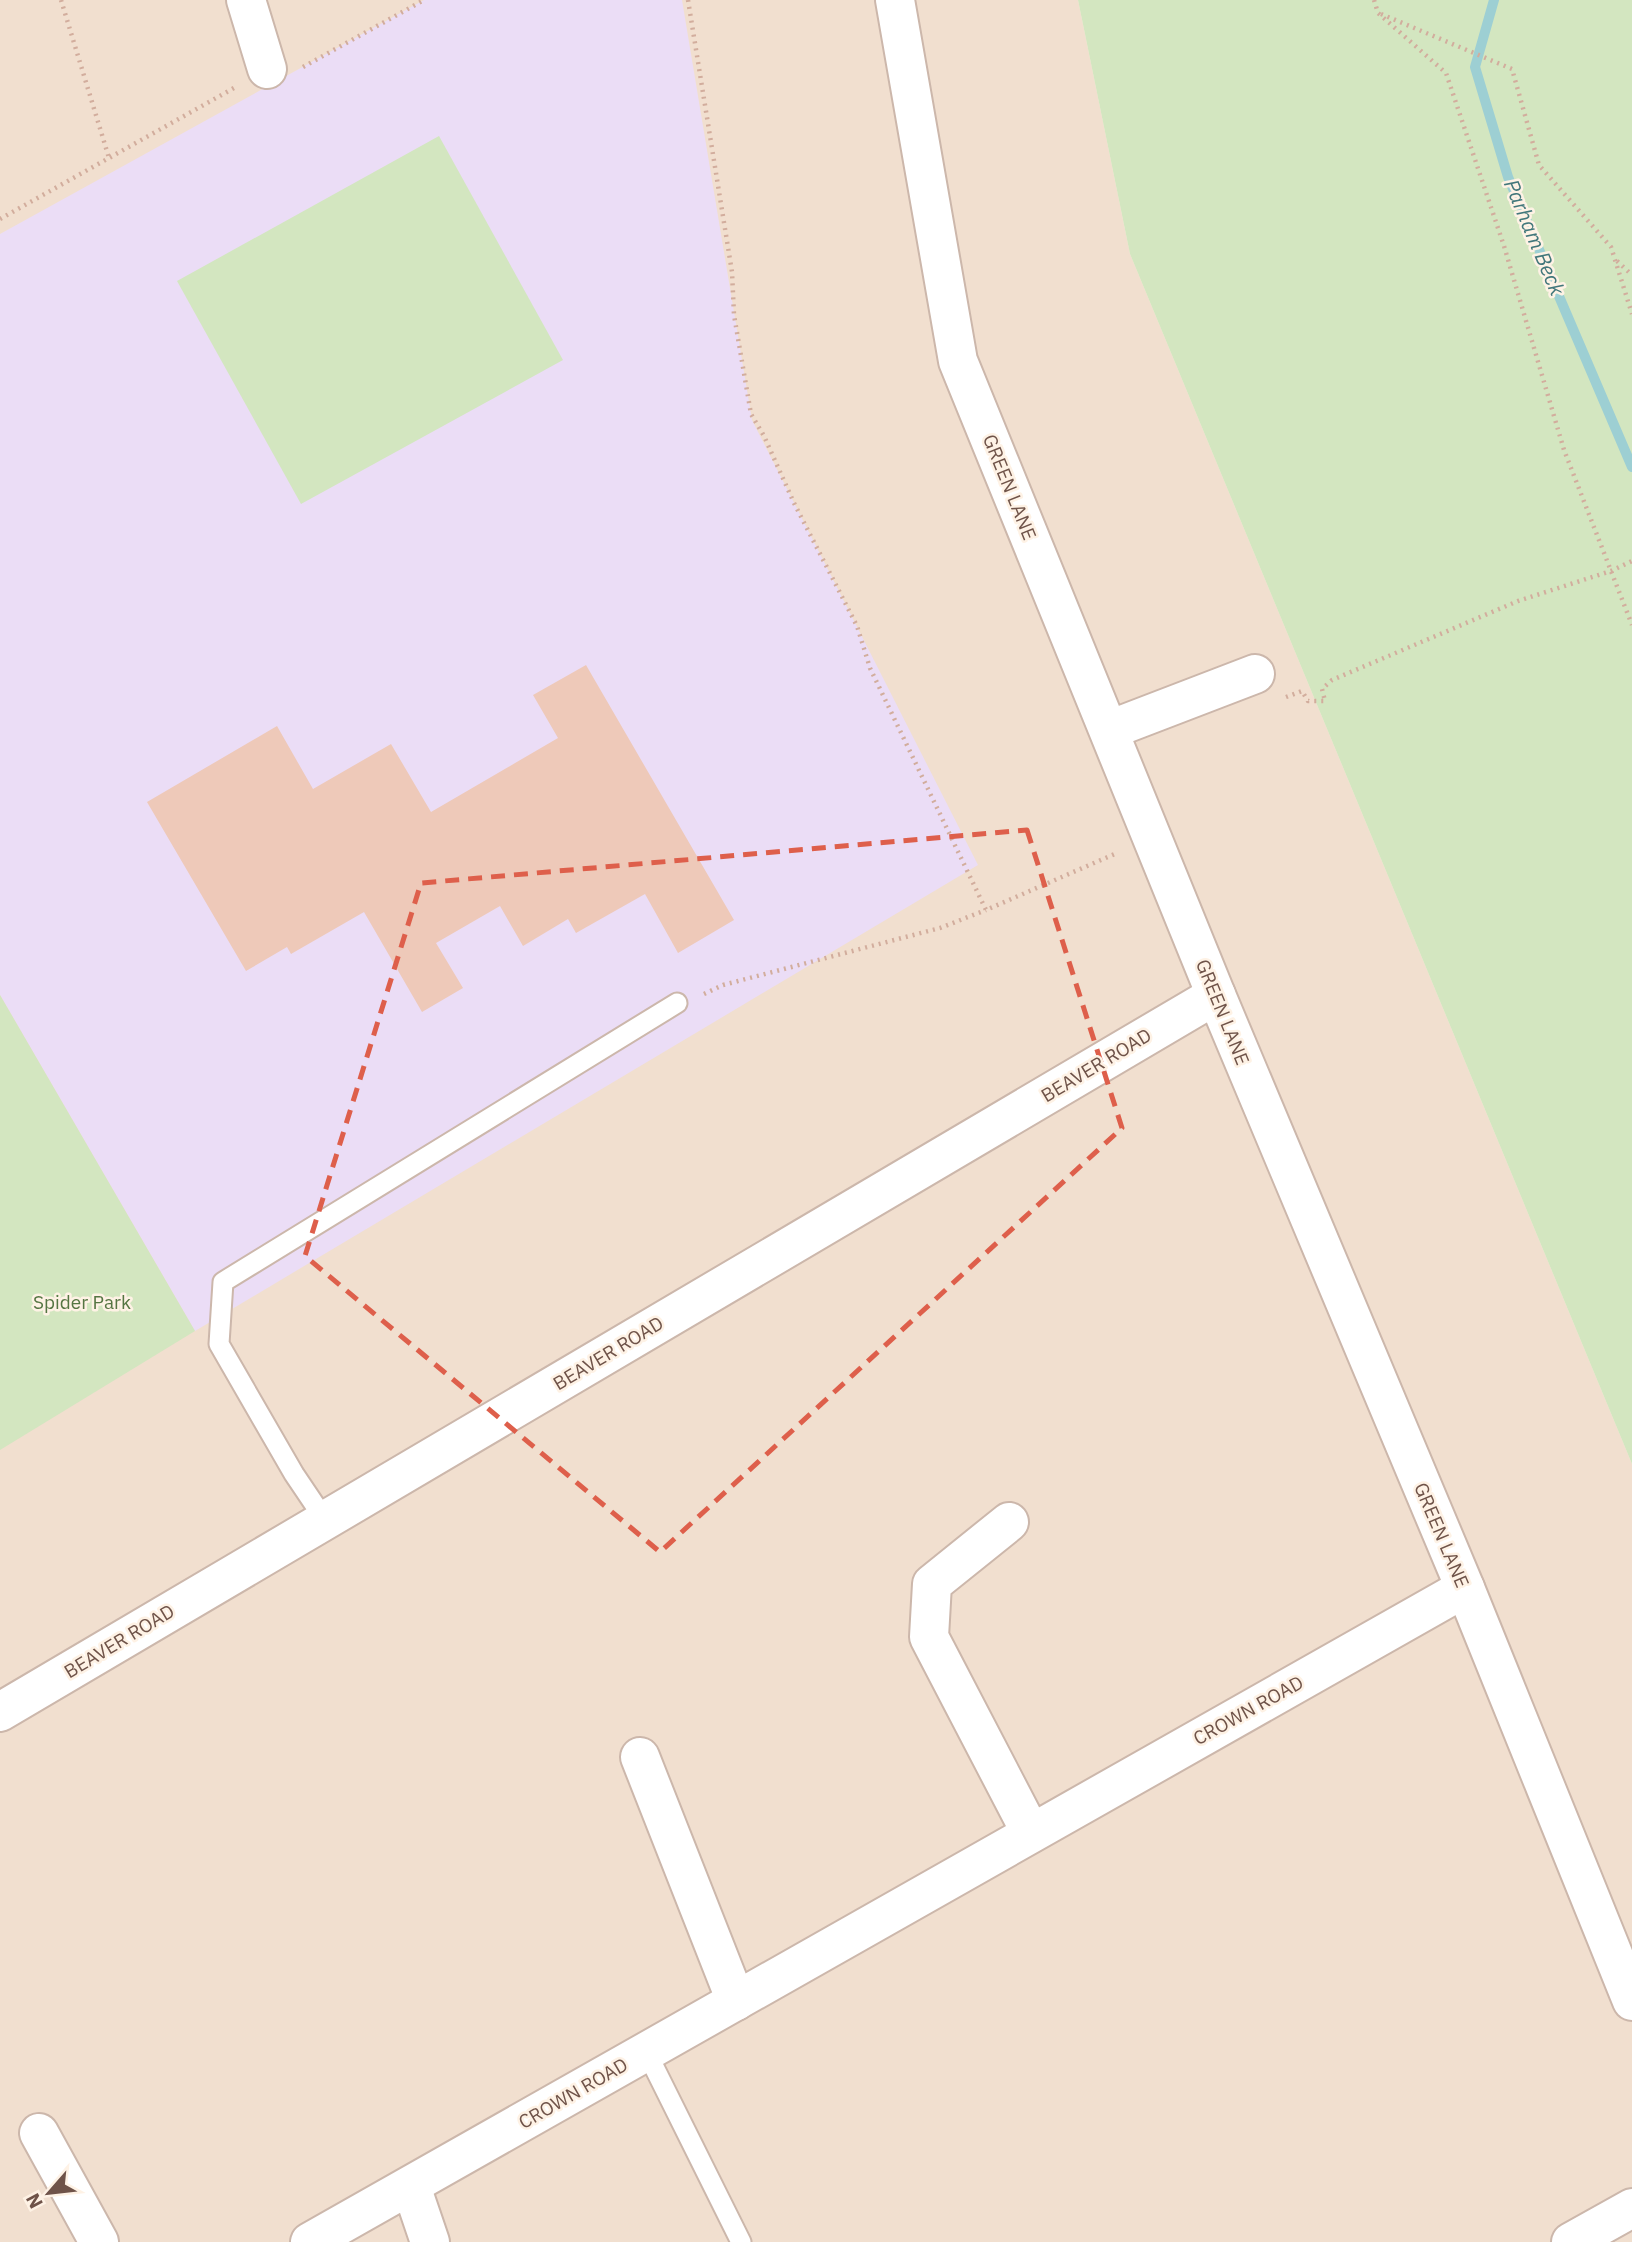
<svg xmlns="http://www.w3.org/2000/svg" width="1632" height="2242" viewBox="0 0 1632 2242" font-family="'IBM Plex Sans',sans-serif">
	<rect width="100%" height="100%" fill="#faeee0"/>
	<!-- residential -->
	<polygon fill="#f1dfcf" points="0,0 1078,0 1130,254 1632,1464 1632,2242 0,2242"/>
	<!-- education -->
	<polygon fill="#ebddf6" points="424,0 682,0 752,420 978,865 195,1331 0,995 0,234"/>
	<!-- green -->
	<g fill="#d3e6c0">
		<polygon points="1078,0 1632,0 1632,1464 1130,254"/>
		<polygon points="439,136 563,360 301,504 177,281"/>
		<polygon points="0,995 195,1331 0,1450"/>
	</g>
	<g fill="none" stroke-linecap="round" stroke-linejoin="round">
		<!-- stream -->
		<polyline stroke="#9dcfd3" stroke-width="10" points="1494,0 1475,67 1508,177 1632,467"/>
	</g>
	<!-- building -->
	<polygon fill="#eec9b9" points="586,665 734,920 678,953 645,894 576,933 568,919 523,946 500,906 436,943 463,988 422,1012 364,912 291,954 287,947 246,971 147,802 277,726 313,789 391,744 431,812 558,738 533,695"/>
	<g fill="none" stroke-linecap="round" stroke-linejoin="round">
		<defs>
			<g id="service">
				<polyline points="325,1520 294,1474 219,1344 223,1282 677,1003"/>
				<polyline points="646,2051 741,2242"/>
			</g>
			<g id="minor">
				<polyline points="246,0 267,69"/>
				<polyline points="895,0 958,361 1216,995 1465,1588 1632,2001"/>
				<polyline points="1109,730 1255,674"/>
				<polyline points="1009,1522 932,1584 929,1637 1031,1833"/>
				<polyline points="0,1712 1216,995"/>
				<polyline points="640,1757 736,2001"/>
				<polyline points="39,2133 99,2242"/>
				<polyline points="411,2186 430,2242"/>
				<polyline points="310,2242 1465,1588"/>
				<polyline points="1571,2242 1632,2208"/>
			</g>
		</defs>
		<!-- service casing -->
		<use href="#service" stroke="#ccb7ab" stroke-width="23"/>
		<!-- minor casing -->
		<use href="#minor" stroke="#ccb7ab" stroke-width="42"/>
		<!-- path -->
		<g stroke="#d2ad9d" stroke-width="4.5" stroke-dasharray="2 5" stroke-linecap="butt">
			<polyline points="61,0 109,158"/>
			<polyline points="688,0 732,272 734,315 751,414 764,436 794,503 857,626 870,668 986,910 1117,853"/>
			<polyline points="1374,0 1378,13 1446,73 1504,246 1564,450 1632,625"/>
			<polyline points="1381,14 1512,69 1539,165 1611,247 1632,314"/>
			<polyline points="303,67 424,0"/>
			<polyline points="0,219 234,88"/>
			<polyline points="1617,261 1632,275"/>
			<polyline points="1286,697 1302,691 1308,701 1325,701 1322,689 1332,680 1518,601 1611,571 1632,561"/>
			<polyline points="704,994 723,985 940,928 986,910"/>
		</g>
		<!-- service -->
		<use href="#service" stroke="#fff" stroke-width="19"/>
		<!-- minor -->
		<use href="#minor" stroke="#fff" stroke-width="38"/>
	</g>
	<!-- marked area -->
	<path fill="none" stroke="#de5f4b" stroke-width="5" stroke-dasharray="14 9" stroke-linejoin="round" d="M1027,830L1122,1128L660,1552L305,1256L421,883Z"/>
	<g text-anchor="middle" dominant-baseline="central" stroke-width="5" stroke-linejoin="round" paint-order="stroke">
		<!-- street labels -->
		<g font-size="19" fill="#6f5349" stroke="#fef2e5">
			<text transform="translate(1010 487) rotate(68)">GREEN LANE</text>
			<text transform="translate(1223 1012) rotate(68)">GREEN LANE</text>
			<text transform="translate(1096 1065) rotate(-31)">BEAVER ROAD</text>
			<text transform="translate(608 1353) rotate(-31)">BEAVER ROAD</text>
			<text transform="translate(1442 1535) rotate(67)">GREEN LANE</text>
			<text transform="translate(119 1641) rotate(-31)">BEAVER ROAD</text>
			<text transform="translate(1248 1710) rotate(-29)">CROWN ROAD</text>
			<text transform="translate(573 2093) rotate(-30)">CROWN ROAD</text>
		</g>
		<!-- park labels -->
		<g font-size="19" fill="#557542" stroke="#fef2e5">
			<text x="82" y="1302">Spider Park</text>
		</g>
		<!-- water labels -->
		<g font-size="21" font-style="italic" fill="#42777b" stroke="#fef2e5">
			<text transform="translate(1535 237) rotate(67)">Parham Beck</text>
		</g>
	</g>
	<!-- north arrow -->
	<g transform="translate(49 2193) rotate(242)" stroke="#fef2e5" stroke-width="5" paint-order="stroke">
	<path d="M0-5L12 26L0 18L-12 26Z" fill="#6f5349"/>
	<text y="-10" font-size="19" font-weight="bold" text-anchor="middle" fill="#6f5349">N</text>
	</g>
</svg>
